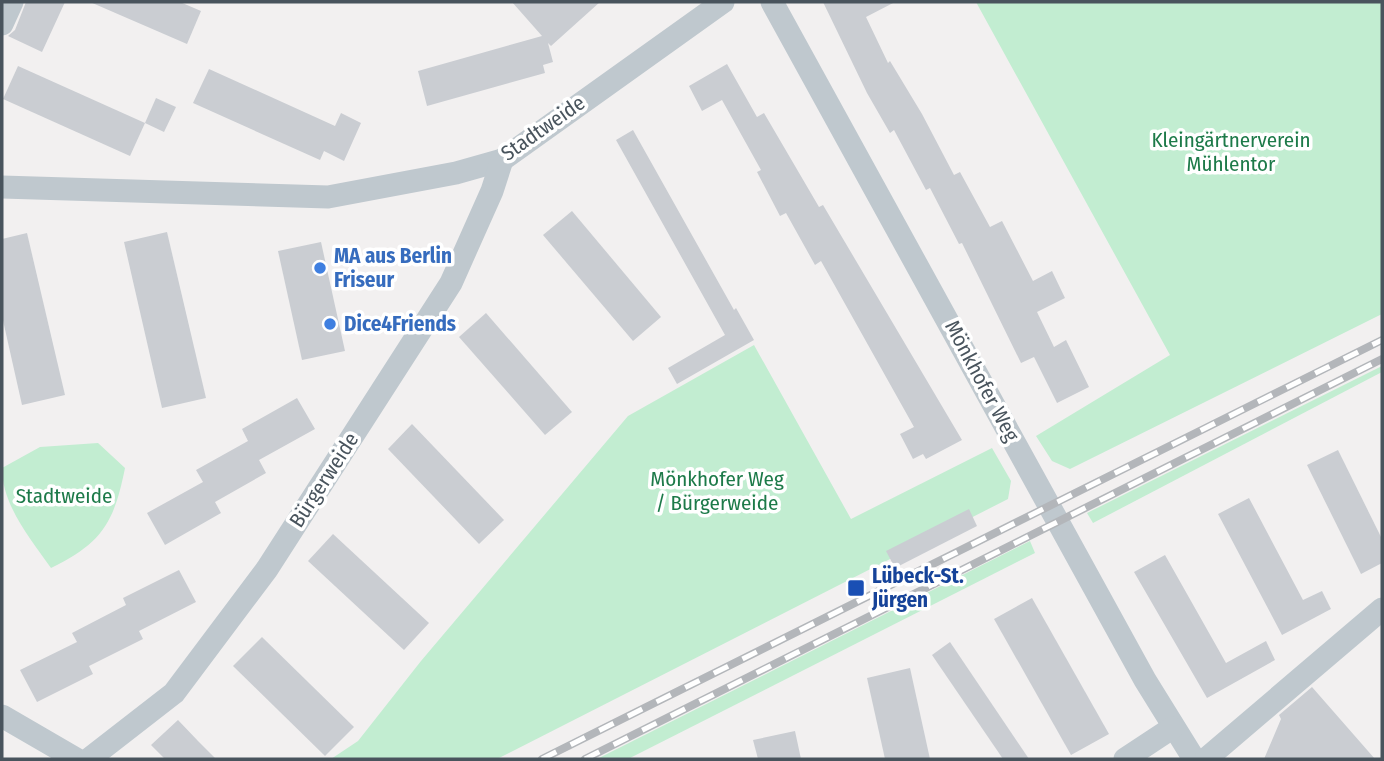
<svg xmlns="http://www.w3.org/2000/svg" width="1384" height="761" viewBox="0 0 1384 761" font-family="'Fira Sans Condensed',sans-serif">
	<rect width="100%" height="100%" fill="#f2f0f0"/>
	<!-- green -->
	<g fill="#c2edd1">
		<polygon points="976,2 1382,2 1382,314 1070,469 1052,461 1036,436 1170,355"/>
		<polygon points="754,345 851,519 992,448 1011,481 1008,499 497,759 331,759 358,741 421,661 628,416"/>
		<polygon points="1382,366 1382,372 1093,523 1087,513"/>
		<path d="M98,443L125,468C114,523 102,543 51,568C30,538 2,505 2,468L40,447Z"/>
		<polygon points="1030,541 1035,553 628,759 597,759"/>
	</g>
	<!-- building -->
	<g fill="#cacdd2">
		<polygon points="26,2 65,2 42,52 8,36 15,30"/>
		<polygon points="90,2 180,2 201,11 187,44"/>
		<polygon points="512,2 600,2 551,46 548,43 553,62 543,65 545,73 427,106 418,71 542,36"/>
		<polygon points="823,2 895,2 866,17 888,63 890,61 922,114 954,175 960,172 990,227 1002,221 1033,281 1052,271 1065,298 1037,312 1054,347 1066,340 1089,387 1057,403 1034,357 1021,363 962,243 959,244 930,188 926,190 894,130 890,133 867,93"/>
		<polygon points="727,64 757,117 764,113 819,207 823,205 962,440 926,459 923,454 913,459 900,434 914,427 821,261 815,265 786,213 780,216 757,172 761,170 722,100 702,111 689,86"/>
		<polygon points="18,66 145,123 130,156 3,99"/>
		<polygon points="209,69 335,126 341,113 361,123 344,161 324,151 320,160 193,103"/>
		<polygon points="156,98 176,107 164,132 145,123"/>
		<polygon points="633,130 734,310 736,308 754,340 677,384 668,368 725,335 616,140"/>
		<polygon points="572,211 661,317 633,341 543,235"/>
		<polygon points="167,232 206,398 162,408 124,242"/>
		<polygon points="27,233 65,395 22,405 2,316 2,239"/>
		<polygon points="321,242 345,351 302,360 278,251"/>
		<polygon points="486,313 572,412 545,435 459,337"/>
		<polygon points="297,398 315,429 259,460 266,473 215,502 221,513 165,545 147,513 203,482 196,470 248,441 242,429"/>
		<polygon points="412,424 504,520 479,544 388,449"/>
		<polygon points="1338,450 1382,539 1382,563 1361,574 1307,465"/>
		<polygon points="1249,498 1303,600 1322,591 1331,609 1282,635 1218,514"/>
		<polygon points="969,509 977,526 895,568 886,551"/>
		<polygon points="333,534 429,623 404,650 308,561"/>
		<polygon points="1165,555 1226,663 1266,641 1275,660 1207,698 1134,572"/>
		<polygon points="179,570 196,602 139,631 143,639 89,666 93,674 37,702 20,670 77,642 72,633 126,605 123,598"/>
		<polygon points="1032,598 1109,734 1071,755 994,619"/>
		<polygon points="262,637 354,727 325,756 233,666"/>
		<polygon points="950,642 1029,759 1003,759 932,655"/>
		<polygon points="910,668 930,759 885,759 867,678"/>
		<polygon points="1312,687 1375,759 1264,759 1281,719 1279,715"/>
		<polygon points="178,720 198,741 216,759 165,759 151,745"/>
		<polygon points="795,731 801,759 758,759 753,740"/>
	</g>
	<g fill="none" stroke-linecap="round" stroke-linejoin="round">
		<!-- minor -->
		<g stroke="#bfc8ce" stroke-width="23">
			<polyline points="772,2 1145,680 1194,759"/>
			<polyline points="2,24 12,2"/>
			<polyline points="2,187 328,197 456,173 502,160 723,2"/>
			<polyline points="2,716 76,759"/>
			<polyline points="89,759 174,693 267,569 451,283 492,191 502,160"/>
			<polyline points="1125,759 1172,728"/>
			<polyline points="1206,759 1382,609"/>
		</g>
		<defs>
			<g id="rail">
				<polyline points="542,759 1382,340"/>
				<polyline points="585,759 1382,359"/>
			</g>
		</defs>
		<!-- rail casing -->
		<use href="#rail" stroke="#b3b6ba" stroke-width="8"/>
		<!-- rail -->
		<use href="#rail" stroke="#fff" stroke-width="5" stroke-dasharray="16" stroke-linecap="butt"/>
	</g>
	<!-- markers -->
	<g fill="#3f7fe0" stroke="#fff" stroke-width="2.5">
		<circle cx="320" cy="268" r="7"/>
		<circle cx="330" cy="324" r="7"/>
	</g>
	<rect fill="#1a4fb4" stroke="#fff" stroke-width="2.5" x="847" y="579" width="18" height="18" rx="3.5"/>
	<g text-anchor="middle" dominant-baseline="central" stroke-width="7" stroke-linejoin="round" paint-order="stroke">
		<!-- street labels -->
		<g font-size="21" fill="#49545d" stroke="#fff">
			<text transform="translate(543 128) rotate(-35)">Stadtweide</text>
			<text transform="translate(982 381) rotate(62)">Mönkhofer Weg</text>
			<text transform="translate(324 480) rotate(-57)">Bürgerweide</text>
		</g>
		<!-- park labels -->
		<g font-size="21" fill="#1d7a49" stroke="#fff">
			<text x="1231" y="140">Kleingärtnerverein<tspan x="1231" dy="24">Mühlentor</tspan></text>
			<text x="717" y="479">Mönkhofer Weg<tspan x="717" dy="24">/ Bürgerweide</tspan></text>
			<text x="64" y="496">Stadtweide</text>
		</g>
		<!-- shop labels -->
		<g font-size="21" font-weight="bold" fill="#366cbe" stroke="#fff" text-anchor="start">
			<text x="334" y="256">MA aus Berlin<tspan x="334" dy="24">Friseur</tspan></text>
			<text x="344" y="324">Dice4Friends</text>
		</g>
		<!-- transit labels -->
		<g font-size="21" font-weight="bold" fill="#164399" stroke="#fff" text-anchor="start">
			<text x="872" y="576">Lübeck-St.<tspan x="872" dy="24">Jürgen</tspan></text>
		</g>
	</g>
	<!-- border -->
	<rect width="1384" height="761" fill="none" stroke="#49545d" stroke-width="7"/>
</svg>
